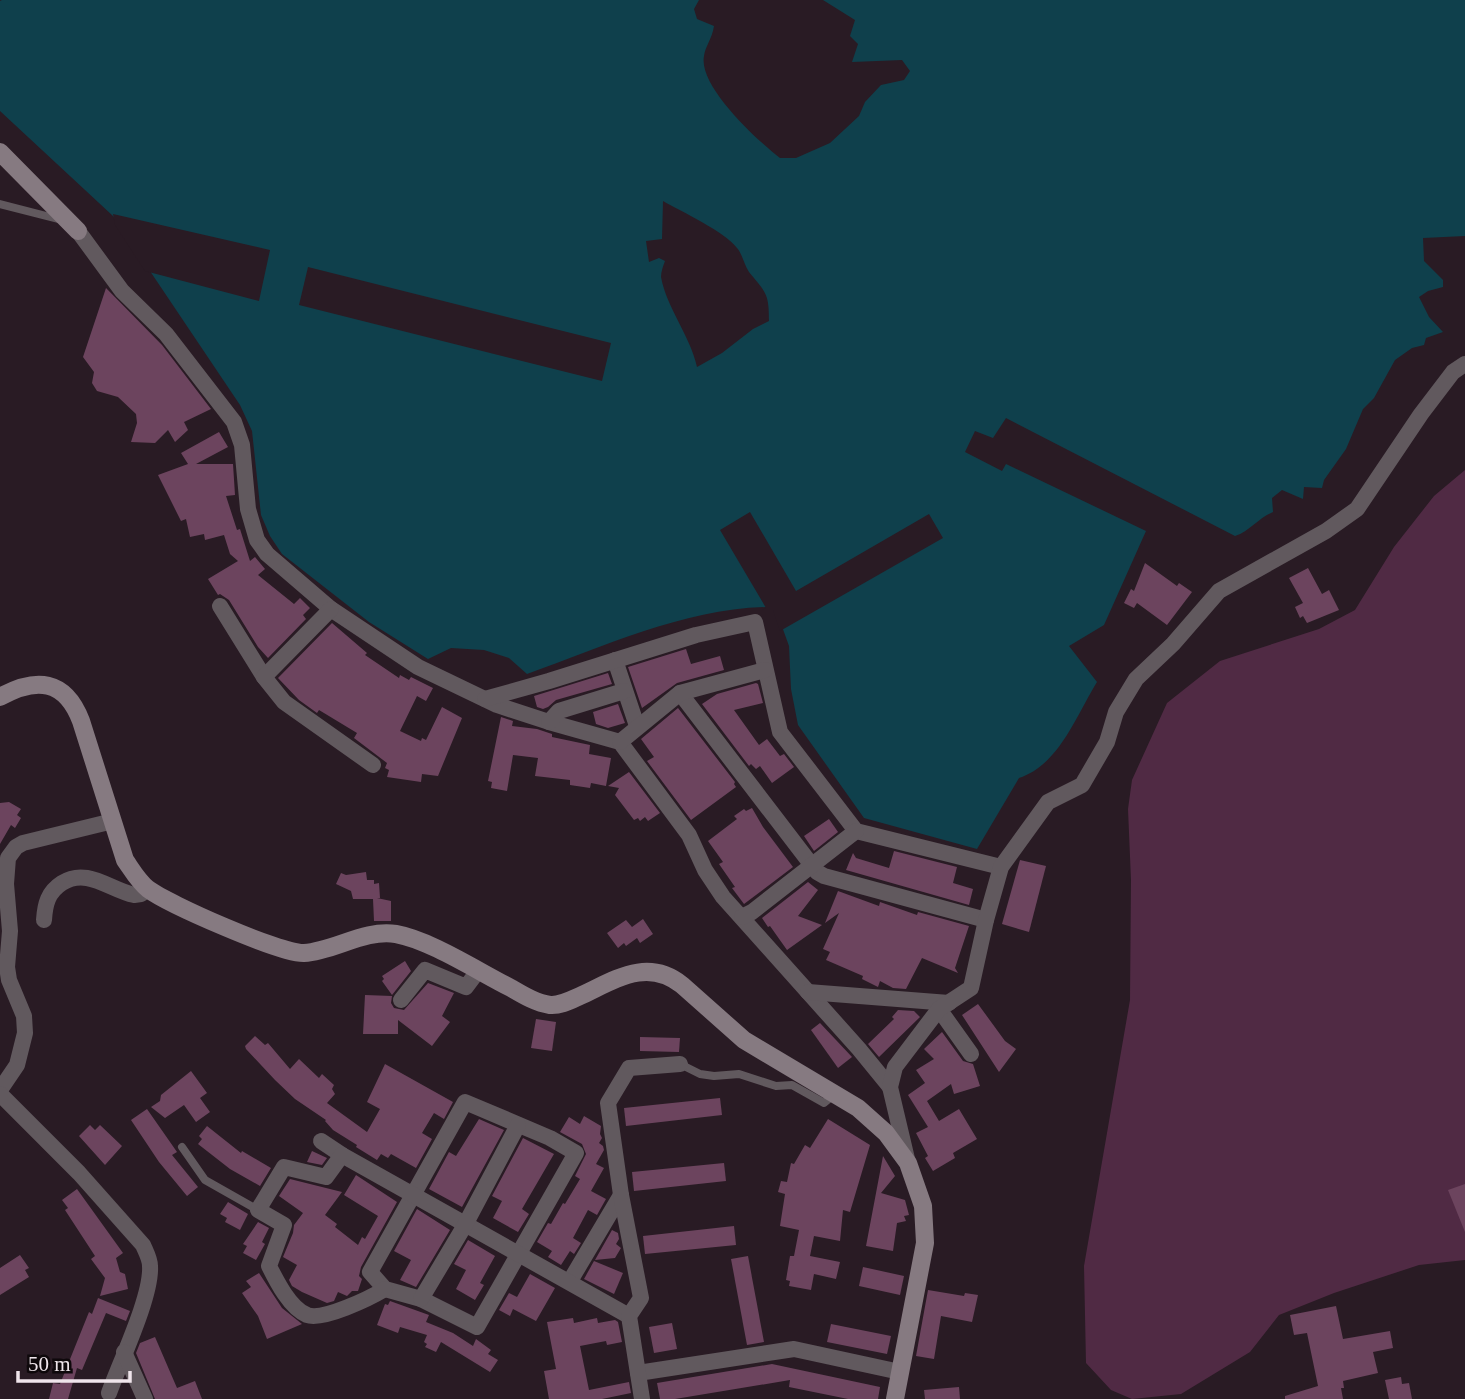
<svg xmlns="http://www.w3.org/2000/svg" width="1465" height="1399" viewBox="0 0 1465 1399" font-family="'Times New Roman',serif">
	<rect width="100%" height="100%" fill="#291b24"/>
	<!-- green -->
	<polygon fill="#502a44" points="1465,470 1465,1260 1419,1265 1334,1293 1279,1315 1250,1352 1181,1394 1132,1399 1111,1390 1086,1363 1084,1266 1130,1000 1131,880 1128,809 1132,780 1167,703 1220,661 1319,629 1355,610 1394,547 1434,496"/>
	<!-- water -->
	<path fill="#0f404c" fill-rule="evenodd" d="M699,0L694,9L697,19L714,26C712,39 705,47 704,56C698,86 758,141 780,158H796L830,143L859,116L865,102L881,85L904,80L910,71L902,60L852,62L858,44L850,36L855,20L823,0H1465V236L1423,238L1424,261L1443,280V287L1428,291L1419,297L1429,317L1443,332L1426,338L1424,345L1412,348L1395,360L1374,398L1363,409L1346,449L1324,480L1322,488L1304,487L1303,499L1282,490L1272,498L1273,512C1258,518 1250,531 1235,536L1006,418L993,438L975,431L965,452L1002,471L1006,464L1146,531L1104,625L1069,646L1097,682C1076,716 1059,765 1019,778L977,849L864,818L798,725L791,689L789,646L775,607C690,606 606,646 527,674L509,658L484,650L451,648L428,659L369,622L282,554L270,536L261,515L252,431L240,405L113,216L0,111V1L2,0ZM663,201C682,212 724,231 737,248C743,255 744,265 749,272C766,293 769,293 769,321L753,329L722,353L697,367C690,335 667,309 661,277C661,272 663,266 665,261L659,258L649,262L646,241L662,239Z"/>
	<!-- pier -->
	<g fill="#291b24">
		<polygon points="113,214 270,250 259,301 145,271 115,225"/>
		<polygon points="308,267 611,343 602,381 299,305"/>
		<polygon points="750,512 796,591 929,514 943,538 780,631 773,610 762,610 766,608 720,530"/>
	</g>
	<!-- building -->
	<g fill="#6c445e">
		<polygon points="106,288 162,345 211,409 184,422 188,430 175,442 168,430 155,443 131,442 137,423 136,414 118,397 97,391 92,383 94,372 83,357"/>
		<polygon points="219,432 228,447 196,464 233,464 235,495 226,496 237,530 240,529 250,561 255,557 265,569 258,575 294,604 300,598 310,608 303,615 306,619 268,658 258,647 229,600 220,594 218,595 208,579 238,561 230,554 224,535 205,540 204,534 190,537 186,519 181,521 158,475 188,464 181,453"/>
		<polygon points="1145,563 1177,586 1179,583 1192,592 1167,625 1137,603 1134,608 1124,603 1131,589 1134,591"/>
		<polygon points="1308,568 1322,594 1329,590 1339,610 1307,623 1303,616 1300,618 1295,607 1303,603 1289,578"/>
		<polygon points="332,623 367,653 365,655 399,678 400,675 409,680 411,677 433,688 426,701 417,696 400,731 421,741 422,738 426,740 442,707 462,718 438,776 422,774 421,782 387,777 389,770 385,768 387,763 354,738 357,733 319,710 317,713 299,700 278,678"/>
		<polygon points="686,649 691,664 720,656 724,670 677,683 642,708 628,667"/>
		<polygon points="608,673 612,684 556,700 548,707 543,709 537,707 534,696"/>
		<polygon points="756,683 758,684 763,703 734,710 759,745 767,739 780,756 784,754 794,767 772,783 760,766 756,769 751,764 749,766 702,704 717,694"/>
		<polygon points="618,704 625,723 608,728 596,724 593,712"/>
		<polygon points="678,708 735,782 734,784 736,787 691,820 647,761 654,757 641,739"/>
		<polygon points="501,717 513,721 512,726 537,729 552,734 552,737 590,745 589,754 611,758 606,786 591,783 590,788 570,785 570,780 535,776 538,758 513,755 507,791 491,788 492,782 488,781"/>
		<polygon points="629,772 660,813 648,821 645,817 640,821 638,818 634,820 615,795 619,788 608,786"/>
		<polygon points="9,802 21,809 17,815 21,818 15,828 11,825 0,844 0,803"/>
		<polygon points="752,808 763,827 793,867 744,904 732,888 735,887 719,864 723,862 708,841 737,819 734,816 744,809 746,811"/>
		<polygon points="829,819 838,832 814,851 804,836"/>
		<polygon points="894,851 957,867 953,883 973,889 969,905 846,870 853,853 856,858 889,868"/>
		<polygon points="1020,860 1046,866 1029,932 1002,924"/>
		<polygon points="366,872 367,880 374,880 374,884 379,883 380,898 377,898 391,901 391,921 374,921 373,899 353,899 351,891 336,884 341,873 346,875"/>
		<polygon points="808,882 818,890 798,916 822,925 787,950 770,926 768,927 762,918"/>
		<polygon points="838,891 879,906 880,902 917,915 918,912 969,926 955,968 958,973 922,958 906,989 893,988 880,981 878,987 862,979 863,976 826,960 830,952 823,949 839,913 825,923"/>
		<polygon points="643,919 653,934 640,943 637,938 626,946 624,943 618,948 607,933 626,920 632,927"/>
		<polygon points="405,961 411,971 392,995 382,981 384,979 382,976"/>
		<polygon points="428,983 454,993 442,1016 450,1022 432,1046 398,1020 398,1034 363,1034 365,995 392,996 391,1003 394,1008 404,1010"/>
		<polygon points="978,1004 1005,1041 1016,1049 999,1072 962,1015"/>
		<polygon points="898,1010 914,1011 920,1017 879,1057 868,1044 894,1019 892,1017"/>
		<polygon points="536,1019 556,1022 552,1051 531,1048"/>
		<polygon points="820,1023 852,1057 838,1068 811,1030"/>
		<polygon points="942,1032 963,1061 973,1064 980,1086 954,1094 951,1084 927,1101 939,1121 959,1109 977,1139 953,1153 955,1158 933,1171 925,1158 928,1156 916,1133 928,1127 908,1095 925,1083 916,1070 934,1059 924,1049"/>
		<polygon points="255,1036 265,1045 268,1043 290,1069 299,1059 319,1078 322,1074 334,1085 332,1089 335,1094 327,1103 367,1132 380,1109 367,1102 385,1064 453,1102 444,1119 434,1113 422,1133 432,1139 416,1168 391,1154 388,1158 381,1154 377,1160 356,1147 357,1145 333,1130 325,1121 326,1120 295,1099 275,1080 246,1049 245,1046"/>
		<polygon points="640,1037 680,1038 679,1052 640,1051"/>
		<polygon points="191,1071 207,1093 200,1098 210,1112 196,1122 184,1105 165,1118 151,1107 160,1101 161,1095"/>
		<polygon points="720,1098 722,1115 626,1126 624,1108"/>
		<polygon points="147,1109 177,1152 172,1155 198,1187 187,1196 159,1162 131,1120"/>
		<polygon points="584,1116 601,1126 600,1134 602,1138 599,1143 603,1146 604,1150 596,1164 604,1168 591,1191 606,1199 597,1215 588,1210 573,1238 581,1243 574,1254 570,1251 561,1265 548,1257 552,1251 537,1242 548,1223 551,1224 563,1203 565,1204 580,1179 575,1176 586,1154 582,1144 560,1132 569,1117 580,1124"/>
		<polygon points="479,1119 504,1130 462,1207 429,1189 449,1152 456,1156"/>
		<polygon points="828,1119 870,1145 850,1212 843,1210 840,1241 814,1236 810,1256 840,1262 836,1279 814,1274 811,1290 789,1286 790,1281 786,1280 790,1256 794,1256 799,1230 780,1226 785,1194 778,1192 781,1181 787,1182 791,1163 794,1164 805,1145 810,1148"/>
		<polygon points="90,1125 95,1130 100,1125 122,1146 105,1165 79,1136"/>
		<polygon points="207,1126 241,1153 242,1151 271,1168 260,1186 230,1169 198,1144 202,1139 199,1136"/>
		<polygon points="523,1138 554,1154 522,1209 529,1214 518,1232 493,1218 502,1201 492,1196"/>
		<polygon points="312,1151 327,1158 322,1165 307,1162"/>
		<polygon points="883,1156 895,1176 881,1193 905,1200 909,1215 904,1216 906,1221 897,1223 893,1251 866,1246"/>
		<polygon points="724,1163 726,1181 634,1191 632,1172"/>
		<polygon points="356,1175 397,1202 361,1267 359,1276 362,1279 358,1291 352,1291 347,1296 338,1292 334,1301 327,1303 302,1292 292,1286 289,1280 297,1265 283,1257 293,1233 294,1225 303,1213 279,1196 290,1179 342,1192 325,1215 337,1224 335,1227 358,1245 362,1237 365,1239 378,1216 344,1195"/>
		<polygon points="1465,1184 1465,1232 1448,1190"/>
		<polygon points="77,1189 123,1253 116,1258 120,1272 125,1274 128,1289 100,1296 105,1278 91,1259 95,1256 65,1210 68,1208 62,1200"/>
		<polygon points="228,1202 248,1214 240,1230 225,1222 227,1218 220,1214"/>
		<polygon points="417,1209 450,1230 416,1287 400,1280 411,1260 394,1251"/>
		<polygon points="258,1222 269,1228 262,1242 265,1244 256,1260 243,1253 247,1246 243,1244"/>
		<polygon points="734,1226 736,1245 645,1254 643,1236"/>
		<polygon points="612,1230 618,1233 619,1239 616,1244 621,1248 615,1258 595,1260"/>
		<polygon points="468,1240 495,1256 480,1283 484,1285 475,1300 456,1289 466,1270 454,1264"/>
		<polygon points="20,1255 29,1268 25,1270 29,1277 0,1295 0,1268"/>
		<polygon points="748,1256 764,1342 747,1345 731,1259"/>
		<polygon points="594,1261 623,1273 614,1294 584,1279"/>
		<polygon points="863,1267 904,1276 900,1295 859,1286"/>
		<polygon points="259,1273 282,1308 302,1324 267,1339 258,1316 242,1293 251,1287 246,1281"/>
		<polygon points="530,1274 555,1288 536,1321 513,1309 510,1316 499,1310 509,1293 517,1297"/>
		<polygon points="928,1290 964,1296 965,1293 978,1295 972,1322 941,1316 934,1359 916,1356"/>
		<polygon points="98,1298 130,1311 126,1321 106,1313 82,1370 77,1368 68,1399 49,1399 53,1383 60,1384 89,1312 92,1314"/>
		<polygon points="390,1301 429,1315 426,1322 453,1333 473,1346 476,1339 491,1350 488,1354 498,1360 490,1372 441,1342 436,1352 425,1347 427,1344 424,1342 427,1335 400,1327 398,1333 377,1325 385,1304 388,1305"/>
		<polygon points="1336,1306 1343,1339 1390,1331 1393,1348 1373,1352 1378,1373 1343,1381 1344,1388 1341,1388 1343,1399 1285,1399 1285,1396 1318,1386 1307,1333 1294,1335 1290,1315"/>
		<polygon points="573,1318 574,1323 597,1318 598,1323 615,1320 618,1322 622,1342 607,1345 606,1341 580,1346 589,1390 629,1382 631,1393 602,1399 549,1399 544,1371 556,1369 547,1322"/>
		<polygon points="672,1323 677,1349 654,1353 649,1327"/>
		<polygon points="831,1324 891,1336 887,1354 827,1342"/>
		<polygon points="155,1337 177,1388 195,1381 202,1399 155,1399 136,1353 140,1343"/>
		<polygon points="772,1364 880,1387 878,1399 848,1399 789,1387 790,1380 675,1399 660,1399 657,1383"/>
		<polygon points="1401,1377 1402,1384 1409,1383 1412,1399 1389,1399 1385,1380"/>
		<polygon points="959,1387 960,1399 925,1399 924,1390"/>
	</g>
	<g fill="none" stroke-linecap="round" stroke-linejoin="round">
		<!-- lane -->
		<g stroke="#61595e" stroke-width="8">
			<polyline points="0,204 62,220"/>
			<polyline points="680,1064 700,1074 714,1076 739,1074 776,1086 792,1085 824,1103 835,1094"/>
			<polyline points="182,1147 205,1180 258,1210"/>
		</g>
		<!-- street -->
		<g stroke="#61595e" stroke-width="16">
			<polyline points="78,231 122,291 166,334 234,422 242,445 248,509 257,540 267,554 331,609 418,667 497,705 549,722 620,742 689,835 705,870 723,897 859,1049 890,1087"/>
			<polyline points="220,606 264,677"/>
			<polyline points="331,609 264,677 284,702 373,765"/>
			<polyline points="615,660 637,726"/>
			<polyline points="680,693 817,872 824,876 986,920"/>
			<polyline points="485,699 549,681 696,635 755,622 780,732 856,831 1001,867"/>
			<polyline points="549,722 559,711 624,691"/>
			<polyline points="620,742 680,693 765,670"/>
			<polyline points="742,917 752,912 856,831"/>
			<path d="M44,920C45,904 48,892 62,883C87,867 110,890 134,895L141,894L149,889"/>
			<polyline points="808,992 949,1003"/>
			<polyline points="401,1000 425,970 466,987 478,971"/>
			<polyline points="939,1009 971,1054"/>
			<polyline points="0,1090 17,1065 25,1033 24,1016 9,980 7,967 10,931 6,884 8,858 16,847 23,843 113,821"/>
			<path d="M0,1094L79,1173L143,1245C146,1252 150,1259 150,1266C152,1296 120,1362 109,1393"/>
			<polygon points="465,1102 550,1138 576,1153 477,1327 421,1299 385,1289 370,1272"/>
			<polyline points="321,1141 342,1155"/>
			<polyline points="908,1163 890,1087 895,1067 939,1009 971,988 986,920 1001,867 1048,802 1082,785 1107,742 1116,712 1136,679 1173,644 1219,591 1326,531 1357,509 1421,414 1453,372 1465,364"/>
			<polyline points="570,1281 621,1195"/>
			<path d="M385,1289C370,1298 323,1321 307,1315C290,1308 277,1282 269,1266L284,1225L258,1210L284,1167L326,1177L342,1155L629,1316"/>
			<polyline points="421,1299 465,1225 518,1125"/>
			<polyline points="124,1352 145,1399"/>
			<polyline points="638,1373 794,1349 900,1372"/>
			<polyline points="642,1399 629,1316 641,1298 621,1195 608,1103 629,1068 680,1064"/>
		</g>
		<!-- secondary -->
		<g stroke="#867a81" stroke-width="18">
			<polyline points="0,152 78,231"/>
			<path d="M0,697C36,677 65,679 81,721L125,860C132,870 138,881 148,889C168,904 281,954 304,953C335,951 364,929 396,934C430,940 479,972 511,988C523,995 536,1003 550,1005C560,1006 571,1000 580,996C615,980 647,957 682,985L744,1040L858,1108L886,1133L908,1163L923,1206L925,1243L895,1399"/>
		</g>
	</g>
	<!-- scale -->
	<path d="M18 1371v10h112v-10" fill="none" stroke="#efe5eb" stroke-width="3.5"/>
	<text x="28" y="1371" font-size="21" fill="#efe5eb" stroke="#0e080b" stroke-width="5" paint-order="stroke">50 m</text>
</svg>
